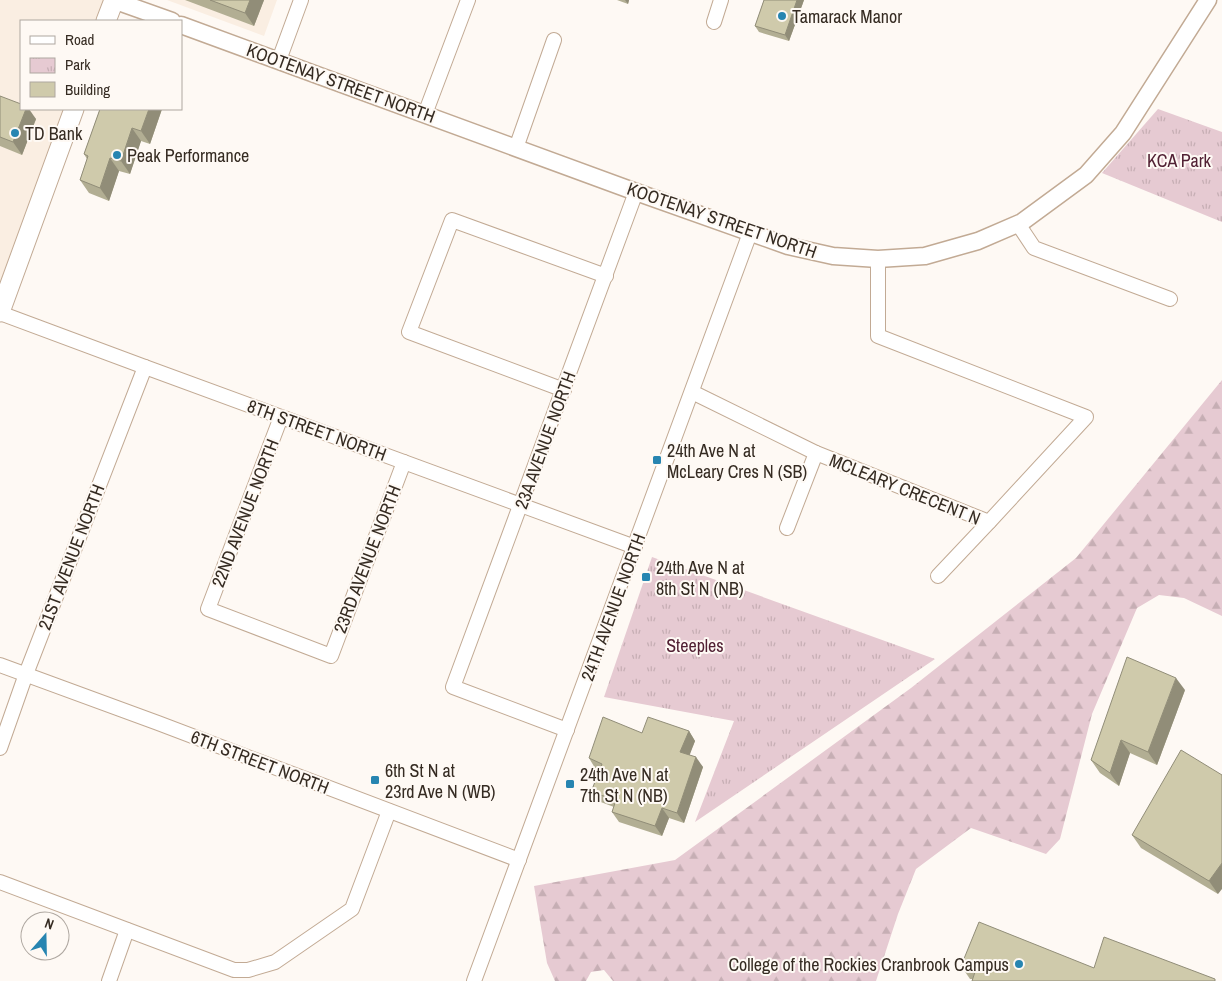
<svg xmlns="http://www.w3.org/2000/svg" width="1222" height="981" viewBox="0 0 1222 981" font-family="'Archivo Narrow',sans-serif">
	<defs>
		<pattern id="forest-firs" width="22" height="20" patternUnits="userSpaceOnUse" patternTransform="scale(1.25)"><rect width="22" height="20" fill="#e6cad2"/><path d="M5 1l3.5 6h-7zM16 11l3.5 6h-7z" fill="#c6aeb4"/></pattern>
		<pattern id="park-tufts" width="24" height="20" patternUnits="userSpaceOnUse" patternTransform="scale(1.25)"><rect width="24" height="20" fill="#e6cad2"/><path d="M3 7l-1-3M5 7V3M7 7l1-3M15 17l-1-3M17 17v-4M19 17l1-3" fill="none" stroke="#c6aeb4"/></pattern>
	</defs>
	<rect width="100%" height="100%" fill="#fef9f4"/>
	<!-- built -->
	<g fill="#faeee2">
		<polygon points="0,0 113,0 113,21 21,21 21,109 81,109 0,311"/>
		<polygon points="167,0 277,0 264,36"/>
	</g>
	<!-- forest -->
	<polygon fill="url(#forest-firs)" points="1222,380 1222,616 1184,598 1159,595 1137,608 1092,714 1060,839 1046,854 971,828 916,869 898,914 876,981 613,981 604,970 591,972 586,981 555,981 547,963 534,886 675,860 911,688 1076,558"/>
	<!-- park -->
	<g fill="url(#park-tufts)">
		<polygon points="1158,109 1222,132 1222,222 1102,173"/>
		<polygon points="652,557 935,659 695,822 734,721 604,697"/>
	</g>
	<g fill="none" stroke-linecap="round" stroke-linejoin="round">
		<defs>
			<g id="minor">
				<polyline points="714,22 721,0"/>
				<polyline points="279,60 301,0"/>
				<polyline points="425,114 468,0"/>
				<polyline points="516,148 554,40"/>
				<polyline points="1018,224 1034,248 1170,299"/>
				<polyline points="0,313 145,367 635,547"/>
				<polyline points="564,390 409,332 452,220 606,276"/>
				<polyline points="692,392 816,453 989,522 1086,417 878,336 878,259"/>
				<polyline points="281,417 208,609 331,656 404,462"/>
				<polyline points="787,528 816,453"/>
				<polyline points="938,576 989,522"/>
				<polyline points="0,665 158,723 519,860"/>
				<polyline points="567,730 453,687 636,192"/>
				<polyline points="0,748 26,674 145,367"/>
				<polyline points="0,882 234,970 248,970 275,962 352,909 389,811"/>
				<polyline points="109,981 127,930"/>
				<polyline points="474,981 750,233"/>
			</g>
			<g id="tertiary">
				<polyline points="113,0 172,21"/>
				<polyline points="181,25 636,192 788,246 833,256 878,259 925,256 978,241 1022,222 1086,175 1123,133 1208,0"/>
			</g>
			<g id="secondary">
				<polyline points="106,21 114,0"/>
				<polyline points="0,312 74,109"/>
			</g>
		</defs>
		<!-- minor casing -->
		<use href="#minor" stroke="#c2aa94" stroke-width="16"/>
		<!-- tertiary casing -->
		<use href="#tertiary" stroke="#c2aa94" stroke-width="19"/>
		<!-- secondary casing -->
		<use href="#secondary" stroke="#c2aa94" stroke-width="21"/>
		<!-- minor -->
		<use href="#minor" stroke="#fff" stroke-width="14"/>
		<!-- tertiary -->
		<use href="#tertiary" stroke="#fff" stroke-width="16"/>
		<!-- secondary -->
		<use href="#secondary" stroke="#fff" stroke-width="19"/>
	</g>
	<!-- wall -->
	<g fill="#b2ae93">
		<polygon points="185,0 264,0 254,26"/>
		<polygon points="617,0 629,0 628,4"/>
		<polygon points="764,0 804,0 789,41 759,32 755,26"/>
		<polygon points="0,96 36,119 22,155 0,146"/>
		<polygon points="100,109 162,109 150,144 141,141 130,174 119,171 109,201 89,193 80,180 87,159 84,154"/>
		<polygon points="1185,690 1157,765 1130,753 1119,786 1100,773 1091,760"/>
		<polygon points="689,731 695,741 689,755 703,767 684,823 669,818 662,836 619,822 612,812 614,807 598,801 591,792 600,770 595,768 589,758 642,733"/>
		<polygon points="1222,775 1218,894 1141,848 1132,835"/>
		<polygon points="961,966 1094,968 972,979 970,979"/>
	</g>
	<!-- shaded-wall -->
	<g fill="#918d78">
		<polygon points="250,0 264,0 254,26 245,13"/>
		<polygon points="625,0 629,0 628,4"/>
		<polygon points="797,0 804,0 789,41 785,35"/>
		<polygon points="26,109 29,109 36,119 22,155 13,142"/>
		<polygon points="149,109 162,109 150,144 141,131"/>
		<polygon points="132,128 141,141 130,174 121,161"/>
		<polygon points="110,158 119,171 109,201 100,188"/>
		<polygon points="1176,678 1185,690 1157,765 1148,752"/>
		<polygon points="689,731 695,741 687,762 680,752"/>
		<polygon points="1121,740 1130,753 1119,786 1110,773"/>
		<polygon points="696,757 703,767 684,823 677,813"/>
		<polygon points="662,808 669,818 662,836 655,826"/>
		<polygon points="1222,863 1222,889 1218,894 1209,881"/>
	</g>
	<!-- building -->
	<g fill="#cfcaab" stroke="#918d78">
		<polygon points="210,0 250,0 245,13"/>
		<polygon points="764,0 797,0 785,35 755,26"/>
		<polygon points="0,96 21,104 21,109 26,109 13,142 0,137"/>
		<polygon points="100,109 149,109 141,131 132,128 121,161 110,158 100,188 80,180 88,156 84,154"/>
		<polygon points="1127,657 1176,678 1148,752 1121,740 1110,773 1091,760"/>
		<polygon points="603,717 642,733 648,717 689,731 680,752 696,757 677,813 662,808 655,826 612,812 616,800 591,792 602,764 589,758"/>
		<polygon points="1181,750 1222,775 1222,863 1209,881 1132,835"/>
		<polygon points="979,922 1094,968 1104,937 1215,979 1215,981 972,981 975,972 961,966"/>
	</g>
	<!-- markers -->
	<g fill="#2785b1" stroke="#fef9f4" stroke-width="2">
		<circle cx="782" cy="16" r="5"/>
		<circle cx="15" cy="133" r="5"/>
		<circle cx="117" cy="155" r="5"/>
		<rect x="652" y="455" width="10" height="10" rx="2.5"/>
		<rect x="641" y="572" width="10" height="10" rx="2.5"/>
		<rect x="370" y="775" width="10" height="10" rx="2.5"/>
		<rect x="565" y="779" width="10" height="10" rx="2.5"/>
		<circle cx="1019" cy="964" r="5"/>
	</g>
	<g text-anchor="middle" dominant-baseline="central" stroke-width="4" stroke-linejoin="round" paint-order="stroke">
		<!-- poi labels -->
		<g font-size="18" fill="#352b22" stroke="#fef9f4" text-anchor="start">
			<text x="792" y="16">Tamarack Manor</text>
			<text x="25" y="133">TD Bank</text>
			<text x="127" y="155">Peak Performance</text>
			<text x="667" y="450">24th Ave N at<tspan x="667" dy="21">McLeary Cres N (SB)</tspan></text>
			<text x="656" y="567">24th Ave N at<tspan x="656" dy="21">8th St N (NB)</tspan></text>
			<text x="385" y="770">6th St N at<tspan x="385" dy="21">23rd Ave N (WB)</tspan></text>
			<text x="580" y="774">24th Ave N at<tspan x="580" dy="21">7th St N (NB)</tspan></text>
			<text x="1009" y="964" text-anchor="end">College of the Rockies Cranbrook Campus</text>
		</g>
		<!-- street labels -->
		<g font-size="18" fill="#352b22" stroke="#fef9f4">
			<text transform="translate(341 83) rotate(20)">KOOTENAY STREET NORTH</text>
			<text transform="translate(722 220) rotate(19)">KOOTENAY STREET NORTH</text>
			<text transform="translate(317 430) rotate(20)">8TH STREET NORTH</text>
			<text transform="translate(545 440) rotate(-70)">23A AVENUE NORTH</text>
			<text transform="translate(905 489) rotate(22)">MCLEARY CRECENT N</text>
			<text transform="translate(245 513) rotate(-69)">22ND AVENUE NORTH</text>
			<text transform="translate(71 557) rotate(-69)">21ST AVENUE NORTH</text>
			<text transform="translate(367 559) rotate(-69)">23RD AVENUE NORTH</text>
			<text transform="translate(613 607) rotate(-70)">24TH AVENUE NORTH</text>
			<text transform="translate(260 762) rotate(21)">6TH STREET NORTH</text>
		</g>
		<!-- park labels -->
		<g font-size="18" fill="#512033" stroke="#fef9f4">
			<text x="1179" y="160">KCA Park</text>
			<text x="695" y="645">Steeples</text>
		</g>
	</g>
	<!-- legend -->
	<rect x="20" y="20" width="162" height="90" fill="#fef9f4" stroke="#aea7a0"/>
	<rect x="30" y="36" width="25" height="8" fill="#ffffff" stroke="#aea7a0"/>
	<text x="65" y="45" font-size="15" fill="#352b22">Road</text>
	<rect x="30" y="58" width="25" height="15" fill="url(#park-tufts)" stroke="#aea7a0"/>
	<text x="65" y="70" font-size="15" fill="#352b22">Park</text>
	<rect x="30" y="82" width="25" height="15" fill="#cfcaab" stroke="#aea7a0"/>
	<text x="65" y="95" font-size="15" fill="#352b22">Building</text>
	<!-- north arrow -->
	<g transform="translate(45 936) rotate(20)"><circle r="24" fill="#fef9f4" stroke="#aea7a0"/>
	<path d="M0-4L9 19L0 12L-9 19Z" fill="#2785b1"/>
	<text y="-8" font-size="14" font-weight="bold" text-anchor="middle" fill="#352b22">N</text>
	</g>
</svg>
